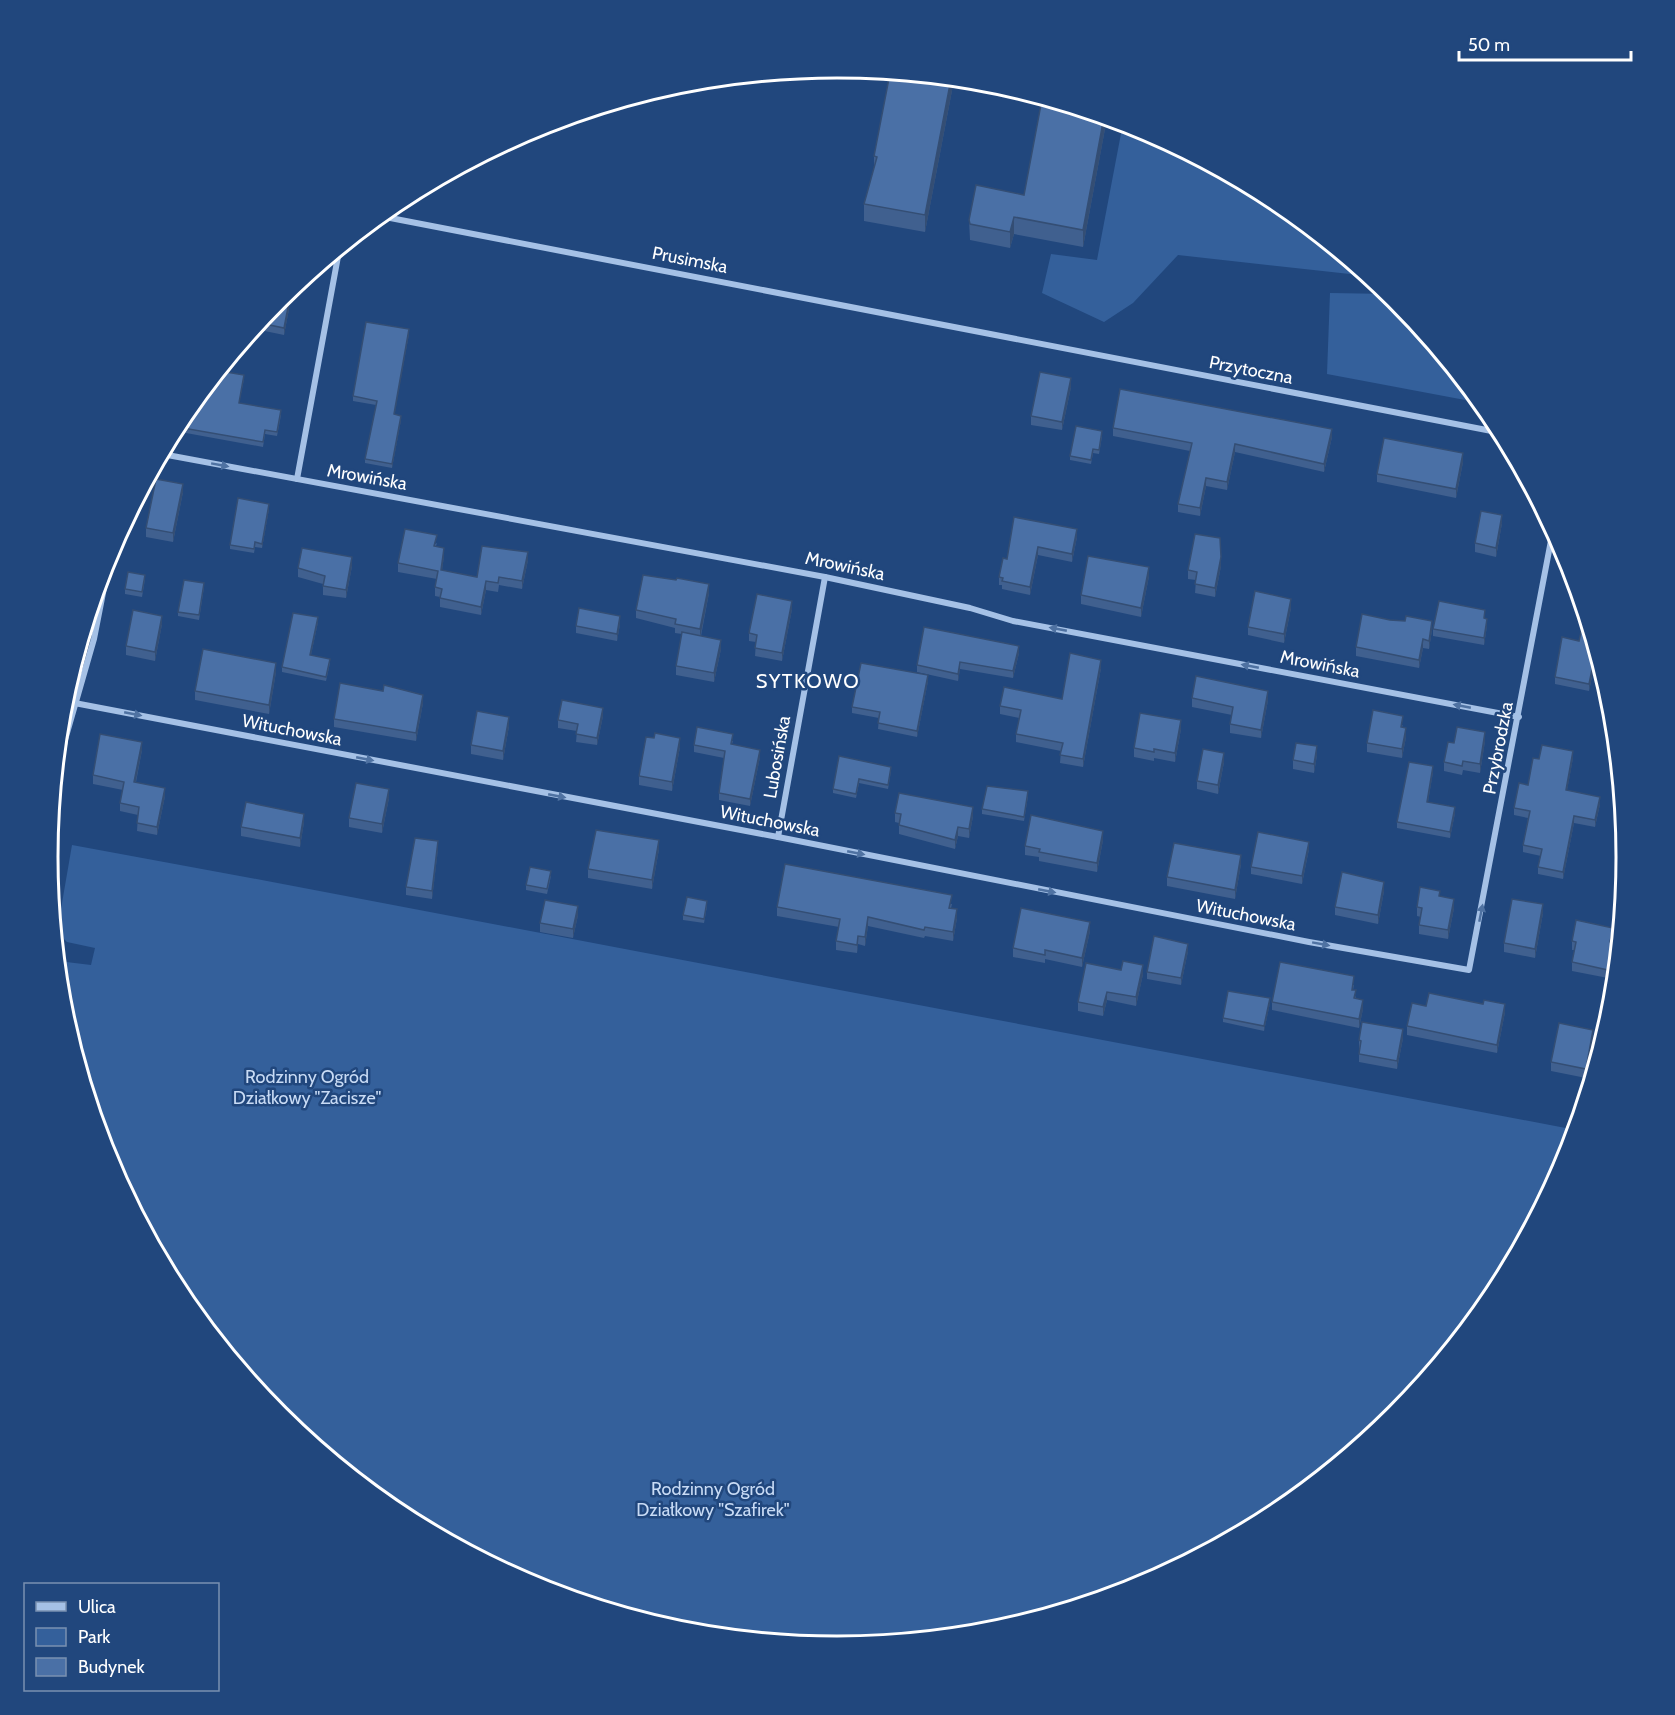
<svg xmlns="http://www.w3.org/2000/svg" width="1675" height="1715" viewBox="0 0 1675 1715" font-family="Cabin,sans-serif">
	<rect width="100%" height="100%" fill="#21477d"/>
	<!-- green -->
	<g fill="#34609b">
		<polygon points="1123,123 1140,128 1276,201 1368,276 1178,255 1133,303 1104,322 1042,293 1051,254 1097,260"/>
		<polygon points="1330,293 1389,294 1481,403 1327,374"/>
		<polygon points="72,845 267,881 1576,1130 1567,1160 1494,1296 1396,1416 1276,1514 1139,1587 991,1632 837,1647 683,1632 535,1587 399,1514 279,1416 181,1296 108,1159 63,1011 58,961 91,965 95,948 67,942 57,932"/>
	</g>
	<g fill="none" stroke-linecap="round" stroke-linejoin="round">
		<!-- minor -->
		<g stroke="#a5c1e6" stroke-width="6">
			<polyline points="380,216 1502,433"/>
			<polyline points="162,454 825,577 970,608 1013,621 1519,717"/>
			<polyline points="297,479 339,251"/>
			<polyline points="64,701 778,837 1309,942 1469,970 1553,530"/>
			<polyline points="54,801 65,740 94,639 112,547"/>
			<polyline points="778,837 825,577"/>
		</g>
	</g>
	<!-- wall -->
	<g fill="#40608f">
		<polygon points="954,80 925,232 864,221 864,204 874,168 874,156"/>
		<polygon points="1107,118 1083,247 1014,234 1010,248 970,240 969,220 1024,195"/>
		<polygon points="278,300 289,309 284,335 255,329"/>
		<polygon points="409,334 394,414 401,420 392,468 365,463 365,459 376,405 353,401 353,396"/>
		<polygon points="244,379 239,403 281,415 277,436 265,434 263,447 175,431 181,419 208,396"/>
		<polygon points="1071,387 1062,430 1031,425 1031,416"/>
		<polygon points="1113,428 1332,437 1324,472 1235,452 1227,490 1206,486 1200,516 1178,512 1178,504 1190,451 1113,436"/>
		<polygon points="1102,436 1099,454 1093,453 1091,464 1070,460 1070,456"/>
		<polygon points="1463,462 1456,498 1377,482 1377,474"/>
		<polygon points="183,492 173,542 146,537 146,528"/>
		<polygon points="269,509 262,548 255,547 254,553 230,549 230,545"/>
		<polygon points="1014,517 1077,537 1072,562 1038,555 1030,595 1002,589 1002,585 999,585 999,577 1007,559"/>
		<polygon points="1502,523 1496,557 1475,552 1475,543"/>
		<polygon points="437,543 436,546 444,556 442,570 477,577 528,560 522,589 499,585 498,592 486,590 481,615 440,607 440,597 435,596 435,587 437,579 398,572 398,563"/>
		<polygon points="352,566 346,598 323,595 323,584 298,577 298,568"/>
		<polygon points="1221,566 1215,597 1195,593 1196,580 1188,579 1188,570"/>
		<polygon points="1149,576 1141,617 1081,604 1081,595"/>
		<polygon points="145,579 142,597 125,594 125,589"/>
		<polygon points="204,587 199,620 178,616 178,612"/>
		<polygon points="709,593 701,636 721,649 714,682 676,675 676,666 682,634 675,633 675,628 636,618 636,610"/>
		<polygon points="1291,608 1284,643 1248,635 1248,627"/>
		<polygon points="792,609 782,661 755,656 756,642 749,641 749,633"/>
		<polygon points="1585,614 1601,669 1594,667 1589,691 1555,684 1555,677 1579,641"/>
		<polygon points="1485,618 1487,626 1484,645 1433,636 1433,629"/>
		<polygon points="318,622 311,655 330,663 326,681 282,672 282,667"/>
		<polygon points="162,624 155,661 126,655 126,646"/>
		<polygon points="620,624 617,641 576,633 576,626"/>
		<polygon points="1432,630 1429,649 1423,648 1419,668 1356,656 1356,647"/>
		<polygon points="1019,653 1013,678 960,669 958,681 917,672 917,665"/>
		<polygon points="1101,668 1083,767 1060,763 1061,751 1016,742 1016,734 1019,718 1000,714 1000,706 1062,699"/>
		<polygon points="276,672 269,714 195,700 195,691"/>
		<polygon points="928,681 917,737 878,729 879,718 852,713 852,707"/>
		<polygon points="383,691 423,703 416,741 334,727 334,719"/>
		<polygon points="1192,698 1268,700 1261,738 1230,733 1230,724 1232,715 1192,707"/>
		<polygon points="603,716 597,745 576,742 577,731 558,728 558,720"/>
		<polygon points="1403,725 1402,727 1406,737 1402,758 1367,752 1367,743"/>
		<polygon points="509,726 503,760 471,754 471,745"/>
		<polygon points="1181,729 1175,762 1154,758 1154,761 1134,757 1134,748"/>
		<polygon points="733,741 732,744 760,757 750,806 719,800 719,793 724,758 694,752 694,745"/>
		<polygon points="1485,741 1480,773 1463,770 1462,775 1444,771 1444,762 1454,743"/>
		<polygon points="680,747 672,791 639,785 639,776"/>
		<polygon points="142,750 136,782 165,796 157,835 137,831 138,815 120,811 120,803 123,790 93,784 93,775"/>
		<polygon points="1317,755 1314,773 1293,769 1293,760"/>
		<polygon points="839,756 891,771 888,789 859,783 856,798 833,793 833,789"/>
		<polygon points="1573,758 1567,790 1600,804 1595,827 1574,823 1563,879 1538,874 1538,867 1541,856 1523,852 1523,845 1528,818 1514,815 1514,808 1528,785 1539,759"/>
		<polygon points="1224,762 1218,794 1197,789 1197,781"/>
		<polygon points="1433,772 1428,802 1455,813 1450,838 1397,828 1397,822"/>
		<polygon points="1028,796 1024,821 982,814 982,809"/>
		<polygon points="389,798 382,833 349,827 349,818"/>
		<polygon points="895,813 973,816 969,838 958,836 955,849 899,834 899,823 895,822"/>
		<polygon points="304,822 300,847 241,836 241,827"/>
		<polygon points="1103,840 1097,872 1039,861 1039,857 1025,855 1025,846"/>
		<polygon points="438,849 432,899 406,895 406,887"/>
		<polygon points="659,849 652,889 588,878 588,869"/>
		<polygon points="1309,849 1302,884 1251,874 1251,867"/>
		<polygon points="1241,864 1235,899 1167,886 1167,877"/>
		<polygon points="551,876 547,894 526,890 526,885"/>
		<polygon points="1384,891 1378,924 1335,915 1335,907"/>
		<polygon points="1440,896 1454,908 1448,939 1419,934 1419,925 1421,917 1417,916 1417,907"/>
		<polygon points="952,904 951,908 957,918 953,941 925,936 924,938 868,926 865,946 858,944 857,953 836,950 836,941 839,927 777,916 777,907"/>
		<polygon points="707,906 704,923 683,920 683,915"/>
		<polygon points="1543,913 1535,958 1504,952 1504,943"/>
		<polygon points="578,915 573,938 540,932 540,923"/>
		<polygon points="1090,931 1082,967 1045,959 1045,963 1013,957 1013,948"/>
		<polygon points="1613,937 1611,943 1614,952 1608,978 1572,971 1572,962 1575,950 1572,950 1572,941"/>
		<polygon points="1188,951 1181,985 1147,979 1147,972"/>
		<polygon points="1121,970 1143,974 1136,1006 1107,1000 1103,1016 1078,1011 1078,1002"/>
		<polygon points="1354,985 1353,990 1356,998 1363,1009 1359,1028 1272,1010 1272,1002"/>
		<polygon points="1270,1003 1264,1031 1223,1022 1223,1018"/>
		<polygon points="1426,1006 1505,1012 1497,1053 1407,1035 1407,1026"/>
		<polygon points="1612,1012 1607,1027 1599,1025 1599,1021"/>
		<polygon points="1403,1038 1397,1069 1359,1062 1359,1040"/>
		<polygon points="1593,1039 1586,1078 1551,1071 1551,1062"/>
	</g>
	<!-- shaded-wall -->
	<g fill="#344e74">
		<polygon points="951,79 954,80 925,232 925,215"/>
		<polygon points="1104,117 1107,118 1083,247 1083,230"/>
		<polygon points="1014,217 1014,234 1010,248 1010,232"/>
		<polygon points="289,302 289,309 284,335 284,328"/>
		<polygon points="409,329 409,334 394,419 394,414"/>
		<polygon points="1071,378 1071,387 1062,430 1062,422"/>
		<polygon points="401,416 401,420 392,468 392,464"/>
		<polygon points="1332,429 1332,437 1324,472 1324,464"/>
		<polygon points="1235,444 1235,452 1227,490 1227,482"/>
		<polygon points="1463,453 1463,462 1456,498 1456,489"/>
		<polygon points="1206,478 1206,486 1200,516 1200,508"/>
		<polygon points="183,484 183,492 173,542 173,533"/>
		<polygon points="269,504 269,509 262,548 262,544"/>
		<polygon points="1502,515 1502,523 1496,557 1496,548"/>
		<polygon points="1077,529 1077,537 1072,562 1072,554"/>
		<polygon points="1038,547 1038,555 1030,595 1030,587"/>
		<polygon points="444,548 444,556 441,578 441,570"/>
		<polygon points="528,552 528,560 522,589 522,581"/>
		<polygon points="352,557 352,566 346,598 346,590"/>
		<polygon points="1221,557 1221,566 1215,597 1215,588"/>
		<polygon points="1149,567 1149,576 1141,617 1141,608"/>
		<polygon points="486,581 486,590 481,615 481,607"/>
		<polygon points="709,584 709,593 700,638 700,629"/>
		<polygon points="1291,599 1291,608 1284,643 1284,634"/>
		<polygon points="792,601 792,609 782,661 782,653"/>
		<polygon points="162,616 162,624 155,661 155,652"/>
		<polygon points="620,616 620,624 617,641 617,634"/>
		<polygon points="318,617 318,622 310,659 310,655"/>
		<polygon points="1487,619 1487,626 1484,645 1484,638"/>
		<polygon points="1432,621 1432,630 1429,649 1429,641"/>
		<polygon points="1423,639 1423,648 1419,668 1419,660"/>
		<polygon points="721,640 721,649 714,682 714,673"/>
		<polygon points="1019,646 1019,653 1013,678 1013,671"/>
		<polygon points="1101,660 1101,668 1083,767 1083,759"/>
		<polygon points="1594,660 1594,667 1589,691 1589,684"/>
		<polygon points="960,662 960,669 958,681 958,674"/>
		<polygon points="276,663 276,672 269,714 269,705"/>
		<polygon points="928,675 928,681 917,737 917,731"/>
		<polygon points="1268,691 1268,700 1261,738 1261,730"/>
		<polygon points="423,695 423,703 416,741 416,733"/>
		<polygon points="603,708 603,716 597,745 597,738"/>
		<polygon points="509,717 509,726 503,760 503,751"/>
		<polygon points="1181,720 1181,729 1175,762 1175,753"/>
		<polygon points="1406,728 1406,737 1402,758 1402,749"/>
		<polygon points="1485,732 1485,741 1480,773 1480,764"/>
		<polygon points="680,738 680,747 672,791 672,782"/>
		<polygon points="142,742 142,750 134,790 134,782"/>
		<polygon points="1317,746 1317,755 1314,773 1314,764"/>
		<polygon points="760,750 760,757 750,806 750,799"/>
		<polygon points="1573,751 1573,758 1566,797 1566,790"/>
		<polygon points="1224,753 1224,762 1218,794 1218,785"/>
		<polygon points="1433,766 1433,772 1427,807 1427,802"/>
		<polygon points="165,788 165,796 157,835 157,827"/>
		<polygon points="389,789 389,798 382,833 382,824"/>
		<polygon points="1600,797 1600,804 1595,827 1595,820"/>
		<polygon points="973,807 973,816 969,838 969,829"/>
		<polygon points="1455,807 1455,813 1450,838 1450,832"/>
		<polygon points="304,814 304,822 300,847 300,838"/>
		<polygon points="1574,816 1574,823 1563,879 1563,872"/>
		<polygon points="958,827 958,836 955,849 955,840"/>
		<polygon points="1103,831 1103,840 1097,872 1097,863"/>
		<polygon points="659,840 659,849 652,889 652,880"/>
		<polygon points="438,841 438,849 432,899 432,891"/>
		<polygon points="1309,842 1309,849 1302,884 1302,876"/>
		<polygon points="1241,855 1241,864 1235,899 1235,890"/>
		<polygon points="1384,882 1384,891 1378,924 1378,915"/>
		<polygon points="1454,899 1454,908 1448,939 1448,930"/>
		<polygon points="1543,904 1543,913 1535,958 1535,949"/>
		<polygon points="578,906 578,915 573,938 573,929"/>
		<polygon points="957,909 957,918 953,941 953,932"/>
		<polygon points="868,917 868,926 865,946 865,937"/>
		<polygon points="1090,922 1090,931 1082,967 1082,958"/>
		<polygon points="1613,928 1613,937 1610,951 1610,942"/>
		<polygon points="858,936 858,944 857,953 857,945"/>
		<polygon points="1614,943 1614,952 1608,978 1608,970"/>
		<polygon points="1188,944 1188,951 1181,985 1181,978"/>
		<polygon points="1143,965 1143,974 1136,1006 1136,997"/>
		<polygon points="1107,992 1107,1000 1103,1016 1103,1007"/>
		<polygon points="1270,998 1270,1003 1264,1031 1264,1026"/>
		<polygon points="1363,1000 1363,1009 1359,1028 1359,1019"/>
		<polygon points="1505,1004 1505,1012 1497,1053 1497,1045"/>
		<polygon points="1403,1029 1403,1038 1397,1069 1397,1061"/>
		<polygon points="1593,1030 1593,1039 1586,1078 1586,1069"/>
	</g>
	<!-- building -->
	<g fill="#4a70a6" stroke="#344e74" stroke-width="1.5">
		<polygon points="890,73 951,79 925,215 864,204 877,157 874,156"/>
		<polygon points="1042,99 1104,117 1083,230 1014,217 1010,232 970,224 969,220 976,185 1024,195"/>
		<polygon points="278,300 289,302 284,328 260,323"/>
		<polygon points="366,322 409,329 394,414 401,416 392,464 365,459 377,401 353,396"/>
		<polygon points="220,371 244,375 239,403 281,410 277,432 265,430 263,442 177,427 181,419 201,395 208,396 210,384"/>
		<polygon points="1040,372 1071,378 1062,422 1031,416"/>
		<polygon points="1120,389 1332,429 1324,464 1235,444 1227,482 1206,478 1200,508 1178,504 1192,443 1113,428"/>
		<polygon points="1076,426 1102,431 1099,450 1093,449 1091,460 1070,456"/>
		<polygon points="1384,438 1463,453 1456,489 1377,474"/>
		<polygon points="156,479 183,484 173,533 146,528"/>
		<polygon points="238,498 269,504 262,544 255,542 254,549 230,545"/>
		<polygon points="1481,511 1502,515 1496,548 1475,543"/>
		<polygon points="1014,517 1077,529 1072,554 1038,547 1030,587 1002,581 1003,578 999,577 1003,558 1007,559"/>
		<polygon points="405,529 437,535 434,546 444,548 441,570 477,577 482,546 528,552 522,581 499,577 498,583 486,581 481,607 440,598 442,589 435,587 438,571 398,563"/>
		<polygon points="1195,534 1220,538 1221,557 1215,588 1195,584 1197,572 1188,570"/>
		<polygon points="302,548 352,557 346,590 323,586 325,576 298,568"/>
		<polygon points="1088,556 1149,567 1141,608 1081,595"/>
		<polygon points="128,572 145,575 142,592 125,589"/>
		<polygon points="643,575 676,580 677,578 709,584 700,629 675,624 676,619 636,610"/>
		<polygon points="184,580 204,583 199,615 178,612"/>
		<polygon points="1255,591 1291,599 1284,634 1248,627"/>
		<polygon points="757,594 792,601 782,653 755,648 757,635 749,633"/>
		<polygon points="1439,601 1485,610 1484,618 1487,619 1484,638 1433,629"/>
		<polygon points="579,608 620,616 617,634 576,626"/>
		<polygon points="133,610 162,616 155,652 126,646"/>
		<polygon points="293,613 318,617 310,655 330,659 326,677 282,667"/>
		<polygon points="1362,614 1390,620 1405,621 1406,616 1432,621 1429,641 1423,639 1419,660 1356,647"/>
		<polygon points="1585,614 1599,661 1594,660 1589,684 1555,677 1562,637 1579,641"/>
		<polygon points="924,627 1019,646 1013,671 960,662 958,674 917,665"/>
		<polygon points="682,632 721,640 714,673 676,666"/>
		<polygon points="203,649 276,663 269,705 195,691"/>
		<polygon points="1070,653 1101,660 1083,759 1060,755 1063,743 1016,734 1021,710 1000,706 1004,687 1062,699"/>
		<polygon points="861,663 928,675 917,731 878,723 880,712 852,707"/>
		<polygon points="1196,676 1268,691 1261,730 1230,724 1233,707 1192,698"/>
		<polygon points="340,683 383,691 384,685 423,695 416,733 334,719"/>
		<polygon points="562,700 603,708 597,738 576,734 578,724 558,720"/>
		<polygon points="1373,710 1403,716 1401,727 1406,728 1402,749 1367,743"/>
		<polygon points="477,711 509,717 503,751 471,745"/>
		<polygon points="1140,713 1181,720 1175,753 1154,749 1154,752 1134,748"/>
		<polygon points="697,727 733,734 731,744 760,750 750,799 719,793 725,751 694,745"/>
		<polygon points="1457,727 1485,732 1480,764 1463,761 1462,766 1444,762 1448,742 1454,743"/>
		<polygon points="655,733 680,738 672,782 639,776 646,737 654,738"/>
		<polygon points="100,734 142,742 134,782 165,788 157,827 137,823 139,807 120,803 124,782 93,775"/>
		<polygon points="1296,743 1317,746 1314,764 1293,760"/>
		<polygon points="1542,745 1573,751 1566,790 1600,797 1595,820 1574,816 1563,872 1538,867 1542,849 1523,845 1530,811 1514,808 1519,783 1528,785 1533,758 1539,759"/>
		<polygon points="1203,749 1224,753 1218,785 1197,781"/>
		<polygon points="839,756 891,767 888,785 859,779 856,794 833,789"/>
		<polygon points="1409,762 1433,766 1427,802 1455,807 1450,832 1397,822"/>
		<polygon points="356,783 389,789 382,824 349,818"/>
		<polygon points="987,786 1028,791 1024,817 982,809"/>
		<polygon points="899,793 973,807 969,829 958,827 955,840 899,825 901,814 895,813"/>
		<polygon points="246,802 304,814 300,838 241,827"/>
		<polygon points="1031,815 1103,831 1097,863 1039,852 1040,849 1025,846"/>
		<polygon points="596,830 659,840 652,880 588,869"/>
		<polygon points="1258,832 1309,842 1302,876 1251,867"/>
		<polygon points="415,838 438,841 432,891 406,887"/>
		<polygon points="1174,843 1241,855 1235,890 1167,877"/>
		<polygon points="785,864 952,895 949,908 957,909 953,932 925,927 924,930 868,917 865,937 858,936 857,945 836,941 840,919 777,907"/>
		<polygon points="530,867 551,871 547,889 526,885"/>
		<polygon points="1342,872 1384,882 1378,915 1335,907"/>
		<polygon points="1420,887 1440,891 1439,896 1454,899 1448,930 1419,925 1422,908 1417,907"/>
		<polygon points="687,897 707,901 704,919 683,915"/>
		<polygon points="1512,899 1543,904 1535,949 1504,943"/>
		<polygon points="545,900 578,906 573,929 540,923"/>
		<polygon points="1021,908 1090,922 1082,958 1045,950 1045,955 1013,948"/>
		<polygon points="1576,920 1613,928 1610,942 1614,943 1608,970 1572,962 1576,942 1572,941"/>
		<polygon points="1154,936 1188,944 1181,978 1147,972"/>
		<polygon points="1123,961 1143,965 1136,997 1107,992 1103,1007 1078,1002 1086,963 1121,970"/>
		<polygon points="1280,962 1354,976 1352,990 1356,990 1354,998 1363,1000 1359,1019 1272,1002"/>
		<polygon points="1606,983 1614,985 1612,1012 1608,1023 1599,1021"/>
		<polygon points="1228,991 1270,998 1264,1026 1223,1018"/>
		<polygon points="1429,993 1483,1004 1484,1000 1505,1004 1497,1045 1407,1026 1412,1003 1426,1006"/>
		<polygon points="1362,1022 1403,1029 1397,1061 1359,1054 1361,1041 1359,1040"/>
		<polygon points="1559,1023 1593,1030 1586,1069 1551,1062"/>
	</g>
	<!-- one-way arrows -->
	<defs><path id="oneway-solid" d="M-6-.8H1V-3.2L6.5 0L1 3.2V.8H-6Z" transform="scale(1.5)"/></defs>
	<g fill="#4f72a2">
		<use href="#oneway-solid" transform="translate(220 465) rotate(10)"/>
		<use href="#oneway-solid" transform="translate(1058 629) rotate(-169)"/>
		<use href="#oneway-solid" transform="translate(1250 666) rotate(-169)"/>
		<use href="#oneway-solid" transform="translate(1462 706) rotate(-169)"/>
		<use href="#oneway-solid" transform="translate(133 714) rotate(11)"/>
		<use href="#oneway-solid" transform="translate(365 759) rotate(11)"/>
		<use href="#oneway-solid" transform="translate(557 796) rotate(11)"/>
		<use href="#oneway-solid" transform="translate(856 853) rotate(11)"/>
		<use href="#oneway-solid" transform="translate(1047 891) rotate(11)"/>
		<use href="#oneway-solid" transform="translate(1481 913) rotate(-79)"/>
		<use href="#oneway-solid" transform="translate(1321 944) rotate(10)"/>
	</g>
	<g text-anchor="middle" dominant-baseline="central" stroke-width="5" stroke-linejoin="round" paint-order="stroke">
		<!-- street labels -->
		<g font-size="18" fill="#fff" stroke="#21477d">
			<text transform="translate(690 260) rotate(11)">Prusimska</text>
			<text transform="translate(1251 370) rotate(11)">Przytoczna</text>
			<text transform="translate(367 477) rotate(10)">Mrowińska</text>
			<text transform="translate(845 566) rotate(12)">Mrowińska</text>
			<text transform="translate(1320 664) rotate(11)">Mrowińska</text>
			<text transform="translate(292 730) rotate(11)">Wituchowska</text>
			<text transform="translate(1498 748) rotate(-79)">Przybrodzka</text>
			<text transform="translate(777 757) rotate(-80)">Lubosińska</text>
			<text transform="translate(770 821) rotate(11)">Wituchowska</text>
			<text transform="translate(1246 915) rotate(11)">Wituchowska</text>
		</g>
		<!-- park labels -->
		<g font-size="18" fill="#c8dbf5" stroke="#21477d">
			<text x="307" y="1077">Rodzinny Ogród<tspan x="307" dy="21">Działkowy "Zacisze"</tspan></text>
			<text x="713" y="1489">Rodzinny Ogród<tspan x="713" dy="21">Działkowy "Szafirek"</tspan></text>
		</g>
		<!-- neighbourhood labels -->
		<g font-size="20" letter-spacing="1.5" fill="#fff" stroke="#21477d">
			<text x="808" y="681">SYTKOWO</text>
		</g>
	</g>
	<!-- crop -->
	<path d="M0 0H1675V1715H0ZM58 857a779 779 0 1 1 1558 0a779 779 0 1 1-1558 0Z" fill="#21477d" fill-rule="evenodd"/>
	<path fill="none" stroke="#fff" stroke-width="3" d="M58 857a779 779 0 1 1 1558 0a779 779 0 1 1-1558 0Z"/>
	<!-- legend -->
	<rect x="24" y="1583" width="195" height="108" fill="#21477d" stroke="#7a91b1" stroke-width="1.5"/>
	<rect x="36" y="1602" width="30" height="9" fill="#a5c1e6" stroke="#7a91b1" stroke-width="1.5"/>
	<text x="78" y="1613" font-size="18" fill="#ffffff">Ulica</text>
	<rect x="36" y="1628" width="30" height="18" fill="#34609b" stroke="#7a91b1" stroke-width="1.5"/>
	<text x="78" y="1643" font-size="18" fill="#ffffff">Park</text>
	<rect x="36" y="1658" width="30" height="18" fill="#4a70a6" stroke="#7a91b1" stroke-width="1.5"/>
	<text x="78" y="1673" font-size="18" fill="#ffffff">Budynek</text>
	<!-- scale -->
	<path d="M1459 51v9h172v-9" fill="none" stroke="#ffffff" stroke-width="3"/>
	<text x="1468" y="51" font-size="18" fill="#ffffff" stroke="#21477d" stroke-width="4.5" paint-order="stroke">50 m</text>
</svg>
